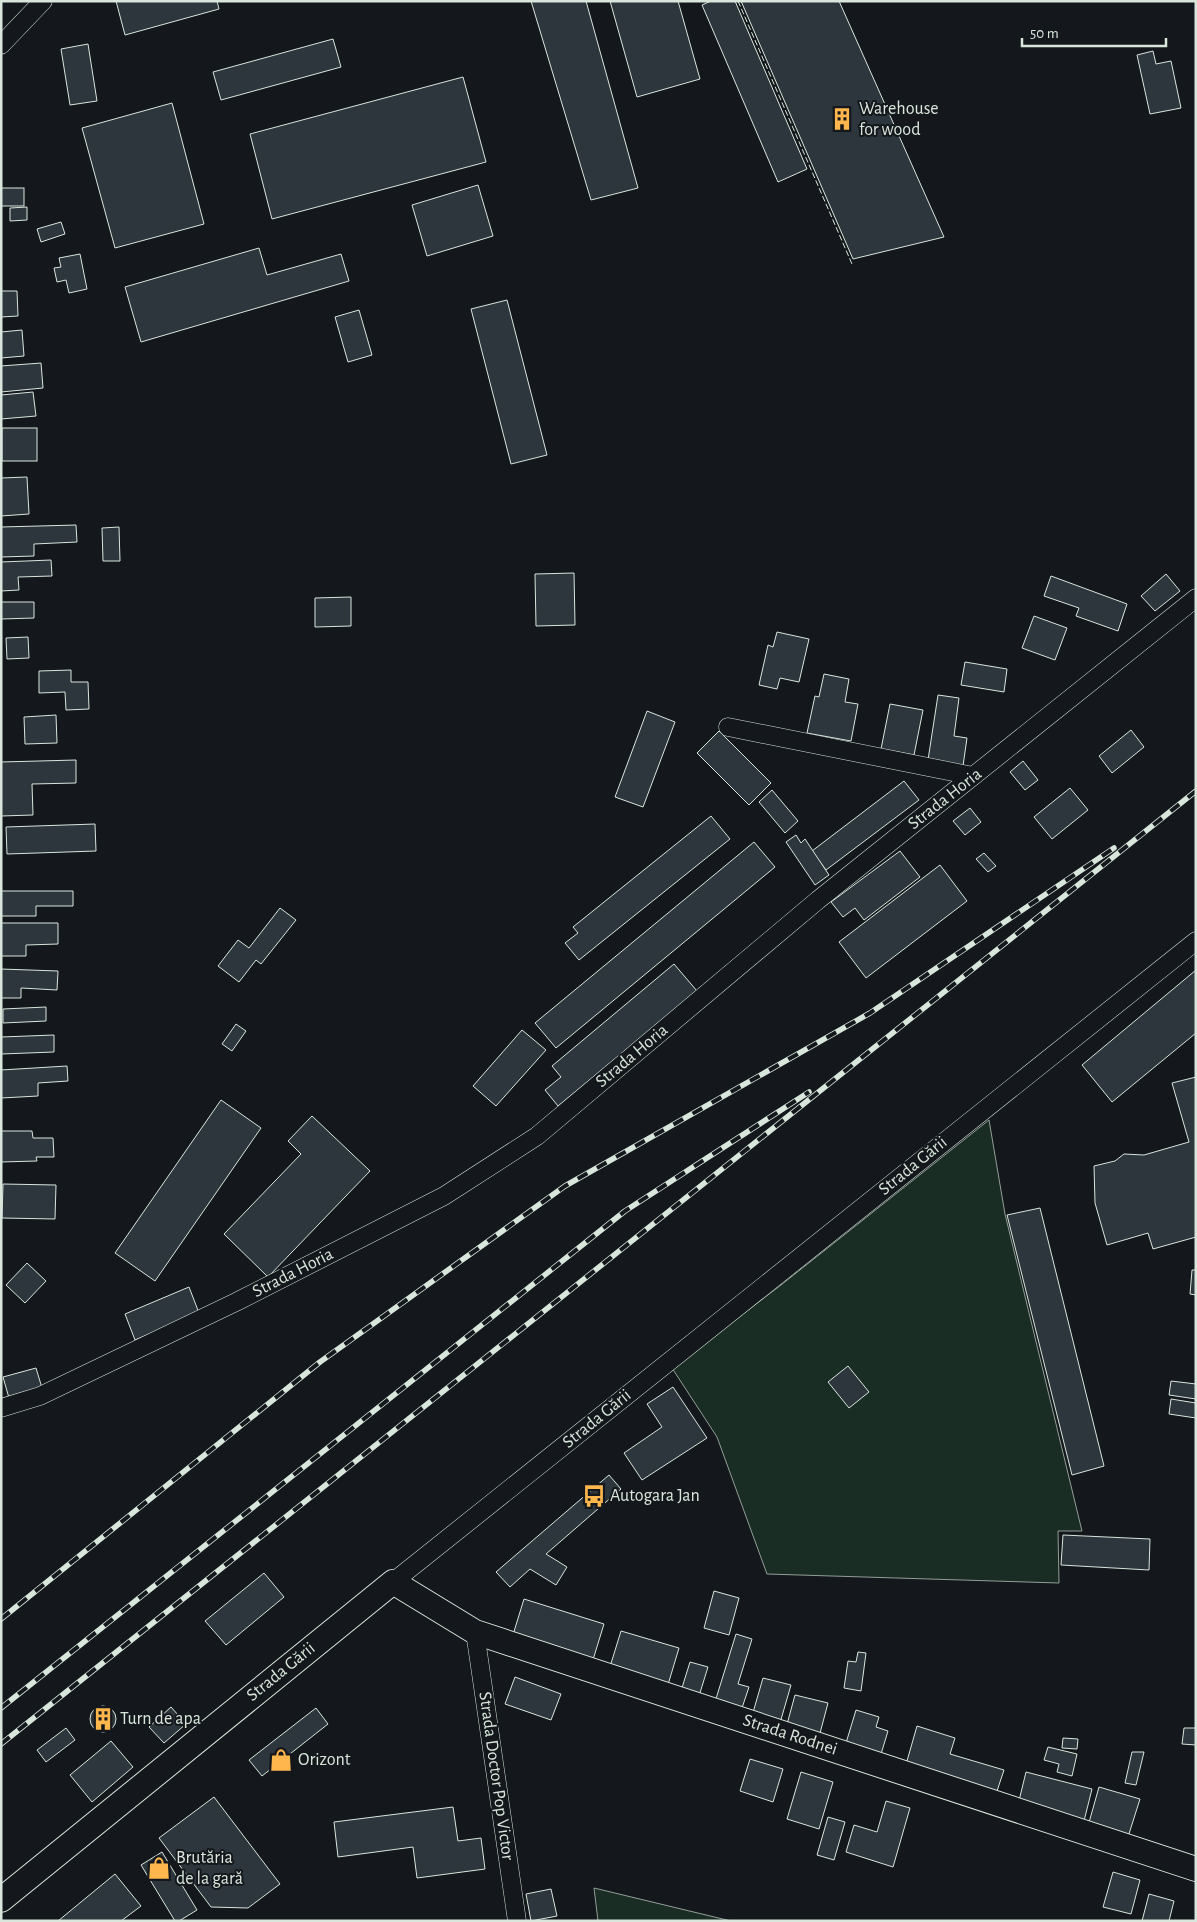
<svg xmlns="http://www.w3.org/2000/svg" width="1197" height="1922" viewBox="0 0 1197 1922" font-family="'Alegreya Sans',sans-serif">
	<rect width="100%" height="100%" fill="#14181c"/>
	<!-- green -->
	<g fill="#1a2d24" stroke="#939e99">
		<polygon points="989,1120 1005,1214 1082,1531 1058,1531 1059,1583 767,1574 717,1437 672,1368 781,1285"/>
		<polygon points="594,1888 731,1921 598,1921"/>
	</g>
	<!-- building -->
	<g fill="#2c363c" stroke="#d8e6dc">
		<polygon points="116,1 217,1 219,9 125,35"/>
		<polygon points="531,1 586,1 638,188 591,200"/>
		<polygon points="610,1 678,1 700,79 637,97"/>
		<polygon points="711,1 735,1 807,169 778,182 702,5"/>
		<polygon points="741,1 839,1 944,237 853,259"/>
		<polygon points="333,39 341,67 221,100 213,72"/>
		<polygon points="88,44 97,101 70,105 61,49"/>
		<polygon points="1153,51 1156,64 1171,61 1181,108 1150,114 1137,55"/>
		<polygon points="463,77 486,162 272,219 250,134"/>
		<polygon points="172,103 204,224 115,248 82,128"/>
		<polygon points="478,185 493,236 427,256 412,205"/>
		<rect x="1" y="188" width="23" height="18"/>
		<polygon points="27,207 27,220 10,221 10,208"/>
		<polygon points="61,222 65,234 41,242 37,229"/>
		<polygon points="259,248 267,275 341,254 349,281 141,342 125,287"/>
		<polygon points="80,254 87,289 69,293 66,280 57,282 54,268 61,267 59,258"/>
		<polygon points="1,291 17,291 18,316 1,317"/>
		<polygon points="507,300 547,455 511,464 471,309"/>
		<polygon points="359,310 372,355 348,362 335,317"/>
		<polygon points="22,330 24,356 1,358 1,332"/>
		<polygon points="41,363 43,388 1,392 1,366"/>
		<polygon points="33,392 36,416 1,419 1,395"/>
		<rect x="2" y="428" width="35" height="33"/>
		<polygon points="27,477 29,514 1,516 1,478"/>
		<polygon points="76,525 77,542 34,544 34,556 1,557 1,527"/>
		<polygon points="119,527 120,561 103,561 102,528"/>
		<polygon points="51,560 52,576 18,577 19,590 1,591 1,562"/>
		<polygon points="574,573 575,625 536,626 535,574"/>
		<polygon points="1166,574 1180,591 1155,611 1141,596"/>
		<polygon points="1051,576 1127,604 1118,631 1076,616 1079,608 1044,596"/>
		<polygon points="351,597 351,626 315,627 315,598"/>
		<polygon points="1,602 34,602 34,618 1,619"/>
		<polygon points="1034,616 1067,628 1055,660 1022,648"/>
		<polygon points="777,632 809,639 799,682 780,678 777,689 759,685 768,645 773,647"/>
		<polygon points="28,637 29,658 7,659 6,638"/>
		<polygon points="965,662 1007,669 1004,692 961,685"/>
		<polygon points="71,670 71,682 88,682 89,709 66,710 65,692 39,693 39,671"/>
		<polygon points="824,674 849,679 845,702 858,704 851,741 807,733 815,696 819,697"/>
		<polygon points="938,695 959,698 954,736 967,738 963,766 928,760"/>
		<polygon points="890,704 923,710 914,755 881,749"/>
		<polygon points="647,711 675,722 643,807 615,797"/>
		<polygon points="56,715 57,743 25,744 24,717"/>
		<polygon points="1131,730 1144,747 1112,773 1099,756"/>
		<polygon points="719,731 771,783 749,805 697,753"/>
		<polygon points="76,760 76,783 32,784 33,815 1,816 1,762"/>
		<polygon points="1023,761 1038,780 1025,790 1010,772"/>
		<polygon points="904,781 919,800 826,870 812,851"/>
		<polygon points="1070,788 1088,810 1052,839 1034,817"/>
		<polygon points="772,790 798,821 785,833 759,802"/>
		<polygon points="970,808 981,822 965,835 953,821"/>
		<polygon points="711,816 730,839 579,960 565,943 578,933 573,927"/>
		<polygon points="95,824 96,851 7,854 6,827"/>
		<polygon points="796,835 801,843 805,839 829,875 815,885 786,842"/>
		<polygon points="754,842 775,867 556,1048 535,1023"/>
		<polygon points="900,851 920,877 864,920 855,908 843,917 831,902"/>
		<polygon points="984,853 996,866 988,872 976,859"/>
		<polygon points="940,865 967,901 866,978 839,942"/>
		<polygon points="1,891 73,891 73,906 36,906 36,916 1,916"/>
		<polygon points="280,908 296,920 261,964 256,960 239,982 218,966 238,940 249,948"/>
		<polygon points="1,923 58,923 58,944 26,945 26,956 1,956"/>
		<polygon points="674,964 697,991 558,1106 545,1090 561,1077 552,1066"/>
		<polygon points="1,969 58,971 57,990 21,988 21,998 1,998"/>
		<polygon points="1196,970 1196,1033 1112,1102 1082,1065"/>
		<polygon points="46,1007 46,1021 3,1023 3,1009"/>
		<polygon points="236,1024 246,1031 232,1051 222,1044"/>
		<polygon points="522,1030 546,1050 496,1106 473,1086"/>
		<polygon points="54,1035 54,1052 1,1054 1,1037"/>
		<polygon points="67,1066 68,1081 38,1083 38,1096 1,1098 1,1070"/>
		<polygon points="1196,1077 1196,1237 1153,1249 1148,1233 1107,1245 1095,1203 1094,1166 1115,1161 1124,1154 1144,1155 1189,1142 1172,1083"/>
		<polygon points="221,1100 261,1128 155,1281 115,1253"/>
		<polygon points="312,1116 370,1171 268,1277 224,1234 301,1154 288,1141"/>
		<polygon points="1,1131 32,1131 33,1138 53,1138 54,1157 36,1157 37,1161 1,1162"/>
		<polygon points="3,1184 56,1185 55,1219 2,1218"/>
		<polygon points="1040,1208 1104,1466 1072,1475 1007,1215"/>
		<polygon points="27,1263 46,1281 25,1303 6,1285"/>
		<polygon points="1192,1270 1196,1270 1196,1295 1190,1294"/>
		<polygon points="189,1287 199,1313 135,1340 125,1314"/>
		<polygon points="848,1366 869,1392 849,1408 828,1382"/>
		<polygon points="36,1368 42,1388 9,1398 3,1377"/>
		<polygon points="1171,1381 1196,1384 1196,1399 1169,1395"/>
		<polygon points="673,1387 707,1438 642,1480 624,1453 662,1427 647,1404"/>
		<polygon points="1171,1399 1196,1403 1196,1418 1169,1414"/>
		<polygon points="609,1475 621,1489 546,1554 567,1567 556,1585 530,1569 510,1587 496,1572"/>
		<polygon points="1063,1535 1150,1539 1149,1570 1061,1565"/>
		<polygon points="264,1573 284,1597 226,1645 205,1621"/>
		<polygon points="714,1591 739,1598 729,1635 704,1628"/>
		<polygon points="524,1599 604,1624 592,1663 512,1638"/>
		<polygon points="621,1631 679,1648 667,1688 609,1670"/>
		<polygon points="736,1634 752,1639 738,1684 749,1687 741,1711 715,1702"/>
		<polygon points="858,1652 866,1653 861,1691 844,1688 848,1661 856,1662"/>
		<polygon points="690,1662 708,1667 699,1696 681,1691"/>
		<polygon points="515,1677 561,1694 551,1720 505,1704"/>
		<polygon points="763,1678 791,1685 780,1723 752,1716"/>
		<polygon points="795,1695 828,1703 819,1737 786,1728"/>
		<circle cx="103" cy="1719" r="13"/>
		<polygon points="171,1707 186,1724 164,1743 149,1727"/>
		<polygon points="316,1708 328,1724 262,1776 249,1760"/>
		<polygon points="856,1710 879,1717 876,1727 888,1731 881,1754 846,1743"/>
		<polygon points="917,1726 955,1738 950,1754 1004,1770 996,1794 905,1768"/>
		<polygon points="66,1728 75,1740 46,1762 37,1750"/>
		<polygon points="1184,1728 1196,1728 1196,1745 1182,1744"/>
		<polygon points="1063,1738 1078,1739 1077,1749 1062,1748"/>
		<polygon points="111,1741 133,1767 92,1802 70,1775"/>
		<polygon points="1048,1747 1077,1754 1072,1776 1057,1772 1059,1764 1044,1760"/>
		<polygon points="1132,1752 1144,1752 1136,1785 1125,1783"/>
		<polygon points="750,1759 783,1769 773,1802 740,1791"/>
		<polygon points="801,1772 833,1782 819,1829 787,1819"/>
		<polygon points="1026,1772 1092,1789 1083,1825 1017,1809"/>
		<polygon points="1099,1787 1140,1799 1128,1837 1088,1826"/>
		<polygon points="214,1797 280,1884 248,1908 211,1907 159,1838"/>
		<polygon points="886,1801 910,1808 893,1867 846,1852 854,1825 877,1832"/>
		<polygon points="453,1807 458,1841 481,1838 485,1869 417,1878 413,1847 338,1857 334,1822"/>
		<polygon points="828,1817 845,1822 834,1860 817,1855"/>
		<polygon points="162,1852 197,1910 179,1921 175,1921 141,1865"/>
		<polygon points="1113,1872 1140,1880 1131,1914 1103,1907"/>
		<polygon points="115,1874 141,1906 121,1921 58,1921"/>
		<polygon points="551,1889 557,1916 531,1921 526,1894"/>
		<polygon points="1149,1894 1174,1901 1169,1921 1142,1921"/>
	</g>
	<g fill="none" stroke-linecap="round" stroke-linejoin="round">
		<defs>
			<g id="street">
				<polyline points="1,45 43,1"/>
				<polyline points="728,727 973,776"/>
				<polyline points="1,1408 40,1396 236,1302 444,1196 537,1136 818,900 1196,598"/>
				<polyline points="393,1582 1196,941"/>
				<polyline points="475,1632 517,1921"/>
			</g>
			<polyline id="secondary" points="1,1900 393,1582 475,1632 1196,1869"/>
		</defs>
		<!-- street casing -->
		<use href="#street" stroke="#d8e6dc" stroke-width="19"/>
		<!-- secondary casing -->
		<use href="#secondary" stroke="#d8e6dc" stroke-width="26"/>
		<!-- street -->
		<use href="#street" stroke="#14181c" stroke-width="18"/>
		<!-- secondary -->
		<use href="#secondary" stroke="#14181c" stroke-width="24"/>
		<defs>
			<g id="rail">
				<polyline points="1,1619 320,1362 565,1186 870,1013 1114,848"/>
				<polyline points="1,1708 625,1211 809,1092"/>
				<polyline points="1,1744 1196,791"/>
			</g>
		</defs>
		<!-- rail casing -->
		<use href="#rail" stroke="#d8e6dc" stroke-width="5.5"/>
		<!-- rail -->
		<use href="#rail" stroke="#14181c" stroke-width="4" stroke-dasharray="11" stroke-linecap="butt"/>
		<!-- fence -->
		<polyline stroke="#d8e6dc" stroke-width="1" stroke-dasharray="6 2.5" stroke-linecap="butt" points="738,1 852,264"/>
	</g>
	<!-- icons -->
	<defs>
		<symbol id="building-bare" viewBox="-9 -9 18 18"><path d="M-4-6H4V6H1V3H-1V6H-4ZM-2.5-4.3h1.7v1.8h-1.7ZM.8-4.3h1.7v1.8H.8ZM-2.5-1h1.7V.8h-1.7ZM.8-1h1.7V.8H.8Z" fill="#ffb74d" stroke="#14181c" stroke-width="2.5" paint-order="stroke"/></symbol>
		<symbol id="bus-bare" viewBox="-9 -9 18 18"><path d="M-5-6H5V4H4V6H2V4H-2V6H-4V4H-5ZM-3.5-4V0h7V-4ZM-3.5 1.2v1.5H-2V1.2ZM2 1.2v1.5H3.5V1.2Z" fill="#ffb74d" stroke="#14181c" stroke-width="2.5" paint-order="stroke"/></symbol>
		<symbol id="shop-bare" viewBox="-9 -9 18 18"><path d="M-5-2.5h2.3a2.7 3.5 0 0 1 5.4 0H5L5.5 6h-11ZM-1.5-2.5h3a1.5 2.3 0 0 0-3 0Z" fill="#ffb74d" stroke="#14181c" stroke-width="2.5" paint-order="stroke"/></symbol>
	</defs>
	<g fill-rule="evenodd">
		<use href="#building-bare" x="826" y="103" width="32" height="32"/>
		<use href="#bus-bare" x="578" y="1480" width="32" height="32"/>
		<use href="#building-bare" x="87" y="1703" width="32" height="32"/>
		<use href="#shop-bare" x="265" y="1744" width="32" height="32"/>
		<use href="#shop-bare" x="143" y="1852" width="32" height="32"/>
	</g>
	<g text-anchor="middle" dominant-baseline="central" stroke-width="4" stroke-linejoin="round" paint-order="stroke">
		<!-- poi labels -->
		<g font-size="18" fill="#d8e6dc" stroke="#14181c" text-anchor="start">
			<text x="859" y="109">Warehouse<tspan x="859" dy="21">for wood</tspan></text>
			<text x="610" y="1496">Autogara Jan</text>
			<text x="120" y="1719">Turn de apa</text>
			<text x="298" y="1760">Orizont</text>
			<text x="176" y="1858">Brutăria<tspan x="176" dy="21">de la gară</tspan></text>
		</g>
		<!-- street labels -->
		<g font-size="18" fill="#d8e6dc" stroke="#14181c">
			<text transform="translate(945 799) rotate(-38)">Strada Horia</text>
			<text transform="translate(632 1056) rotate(-40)">Strada Horia</text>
			<text transform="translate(913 1166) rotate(-39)">Strada Gării</text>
			<text transform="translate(293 1273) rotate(-27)">Strada Horia</text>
			<text transform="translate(597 1419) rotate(-39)">Strada Gării</text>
			<text transform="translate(281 1672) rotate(-39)">Strada Gării</text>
			<text transform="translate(790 1735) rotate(18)">Strada Rodnei</text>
			<text transform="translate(496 1776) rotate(82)">Strada Doctor Pop Victor</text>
		</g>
	</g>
	<!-- border -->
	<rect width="1197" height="1922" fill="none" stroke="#d8e6dc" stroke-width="5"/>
	<!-- scale -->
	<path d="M1022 38v8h144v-8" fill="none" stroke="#d8e6dc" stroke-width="2.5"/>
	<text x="1030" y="38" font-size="15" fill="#d8e6dc" stroke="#14181c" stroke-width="4" paint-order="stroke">50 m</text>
</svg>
